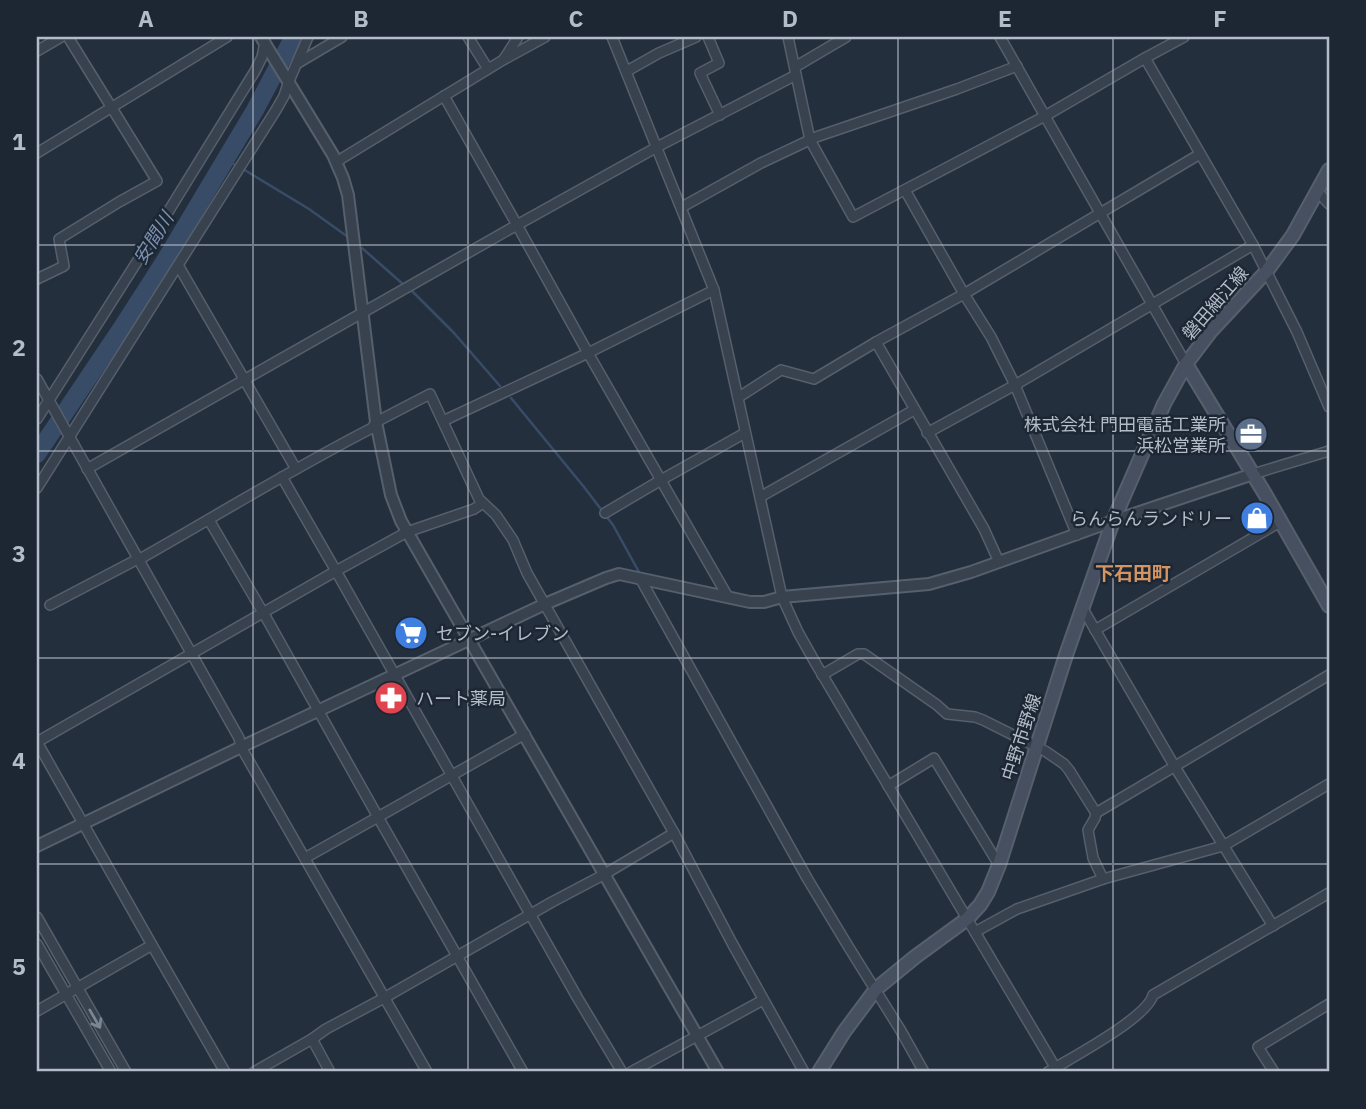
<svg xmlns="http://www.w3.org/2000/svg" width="1366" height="1109" viewBox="0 0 1366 1109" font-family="'IBM Plex Sans','Noto Sans JP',sans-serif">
	<rect width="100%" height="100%" fill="#242f3e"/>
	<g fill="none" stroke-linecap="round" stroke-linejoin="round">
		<!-- stream -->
		<g stroke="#394c67" stroke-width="2.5">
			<polyline points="180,60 199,49"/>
			<polyline points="114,101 166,69"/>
			<polyline points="93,113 102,108"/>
			<polyline points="37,148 55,137"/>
			<polyline points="226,159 235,165"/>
			<polyline points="243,169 309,209 348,237"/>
			<polyline points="362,248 404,285"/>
			<polyline points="410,289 454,333 500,386"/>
			<polyline points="511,398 584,487 613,525 639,572"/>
			<polyline points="885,997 904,1027"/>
		</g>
		<!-- river -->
		<polyline stroke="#394c67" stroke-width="18" points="37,454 123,326 166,259 255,110 291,42 292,37"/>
		<defs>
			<g id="minor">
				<polyline points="468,37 488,69"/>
				<polyline points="612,37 714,290 782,597 798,632 816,664 1058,1072"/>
				<polyline points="708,37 719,63 700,73 720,115"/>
				<polyline points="788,37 810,140 853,217 1045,116 1145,58 1253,245 1297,332 1329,407"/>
				<polyline points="1000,37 1186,364"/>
				<polyline points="37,51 61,37"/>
				<polyline points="1145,58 1184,37"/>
				<polyline points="504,59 518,37"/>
				<polyline points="298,63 342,37"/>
				<polyline points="795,67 846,37"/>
				<polyline points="627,71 659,53 696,37"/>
				<polyline points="37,153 227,37"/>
				<polyline points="336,162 503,60 545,37"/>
				<polyline points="905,190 964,294 991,337 1015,385 1077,535"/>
				<polyline points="1318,192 1329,204"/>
				<polyline points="682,207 761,163 816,137 957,89 1017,66"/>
				<polyline points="178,265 296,469"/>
				<polyline points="37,279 64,266 59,239 119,202 157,181 68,37"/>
				<polyline points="37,379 239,738 241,747 427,1072"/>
				<polyline points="739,397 781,370 814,379 876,342"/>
				<polyline points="37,419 147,246 255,71 262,57 265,42"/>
				<polyline points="443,421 588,353 714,290"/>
				<polyline points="927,433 1015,385 1253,245"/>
				<polyline points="87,469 517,225 444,96"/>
				<polyline points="1253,474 1329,451"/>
				<polyline points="37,488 276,110 284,96 289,81 308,37"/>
				<polyline points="760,497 914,410"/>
				<polyline points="483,503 474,509 407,532 336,571 577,997 622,1072"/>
				<polyline points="605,513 661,480 745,433"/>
				<polyline points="209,520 268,621 378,817 525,734"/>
				<polyline points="999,562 984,529 876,342 964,294 1200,154"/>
				<polyline points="640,578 807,878 848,946 901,1031 924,1072"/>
				<polyline points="728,597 588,353 517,225 657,147 796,75"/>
				<path d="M50,605L134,561L138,560C216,516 292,469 372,428L376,422L430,394L479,499L496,515L513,540L527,573L674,833L732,943L804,1072"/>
				<polyline points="1083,609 1175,767 1273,926"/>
				<polyline points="1095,630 1280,522"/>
				<polyline points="822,675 858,654 864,654 937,705 947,714 975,717 983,720 1045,751 1064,764 1069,770 1096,813 1329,675"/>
				<polyline points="37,742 336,571 282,477"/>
				<polyline points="37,742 152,945 37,1011"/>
				<polyline points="888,786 934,758 999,865"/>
				<polyline points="1096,813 1095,818 1088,830 1093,858 1103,879"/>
				<polyline points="305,858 378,817 523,1072"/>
				<polyline points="37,917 126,1072"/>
				<polyline points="975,932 1017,909 1103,879 1223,846 1329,784"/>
				<polyline points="37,944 111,1072"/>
				<polyline points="152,945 225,1072"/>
				<polyline points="312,1039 330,1072"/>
				<polyline points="254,1072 312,1039 326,1029 384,998 552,902 605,874 674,833"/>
				<polyline points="631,1072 763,1000"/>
				<path d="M1048,1072C1071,1058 1147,1018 1153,995L1329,893"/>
				<polyline points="1274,1072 1258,1047 1329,1004"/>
			</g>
			<g id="tertiary">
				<polyline points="261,37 333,155 343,178 348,195 376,422 391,495 401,521 718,1072"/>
				<polyline points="37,846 241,747 545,604 606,578 619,574 750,602 764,602 782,597 929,584 971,572 1113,521 1253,474"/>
			</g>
			<g id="secondary">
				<polyline points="1186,364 1265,494 1329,606"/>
				<polyline points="819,1072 844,1032 876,989 915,957 967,919 980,905 988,892 999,865 1066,655 1113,521 1164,404 1186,364 1211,331 1266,272 1293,235 1329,170"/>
			</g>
		</defs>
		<!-- minor casing -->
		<use href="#minor" stroke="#565f6c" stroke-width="12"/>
		<!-- tertiary casing -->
		<use href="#tertiary" stroke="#565f6c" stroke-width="14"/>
		<!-- secondary casing -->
		<use href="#secondary" stroke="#565f6c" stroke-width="16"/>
		<!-- minor -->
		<use href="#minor" stroke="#38414e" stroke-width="9"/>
		<!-- tertiary -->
		<use href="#tertiary" stroke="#38414e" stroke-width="10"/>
		<!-- secondary -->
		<use href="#secondary" stroke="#465061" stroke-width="12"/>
	</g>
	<!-- one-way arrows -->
	<defs><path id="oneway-shaft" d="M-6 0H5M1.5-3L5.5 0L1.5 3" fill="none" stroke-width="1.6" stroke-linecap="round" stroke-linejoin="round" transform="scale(1.75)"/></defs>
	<use stroke="#7c8592" href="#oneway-shaft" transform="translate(95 1019) rotate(60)"/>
	<!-- grid -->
	<path fill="none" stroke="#b4bcc9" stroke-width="2" stroke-opacity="0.55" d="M253,37V1072M468,37V1072M683,37V1072M898,37V1072M1113,37V1072M37,245H1329M37,451H1329M37,658H1329M37,864H1329"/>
	<!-- icons -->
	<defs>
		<symbol id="office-disc" viewBox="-11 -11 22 22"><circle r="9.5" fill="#5c6f8a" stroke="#1d2633"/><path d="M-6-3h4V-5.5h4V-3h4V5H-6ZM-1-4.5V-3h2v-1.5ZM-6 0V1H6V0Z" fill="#fff"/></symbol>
		<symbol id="shop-disc" viewBox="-11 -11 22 22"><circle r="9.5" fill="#3f7fe0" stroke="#1d2633"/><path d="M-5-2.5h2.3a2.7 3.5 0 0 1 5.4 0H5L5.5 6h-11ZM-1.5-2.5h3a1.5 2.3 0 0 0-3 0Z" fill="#fff"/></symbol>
		<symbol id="supermarket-disc" viewBox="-11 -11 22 22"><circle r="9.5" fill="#3f7fe0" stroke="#1d2633"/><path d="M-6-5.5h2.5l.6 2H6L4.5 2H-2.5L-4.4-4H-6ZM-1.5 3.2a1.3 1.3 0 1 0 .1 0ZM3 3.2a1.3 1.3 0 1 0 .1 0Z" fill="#fff"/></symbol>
		<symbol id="pharmacy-disc" viewBox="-11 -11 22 22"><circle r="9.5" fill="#e0444e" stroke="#1d2633"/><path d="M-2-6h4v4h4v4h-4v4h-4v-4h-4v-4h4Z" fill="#fff"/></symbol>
	</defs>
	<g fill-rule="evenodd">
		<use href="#office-disc" x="1232" y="415" width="38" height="38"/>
		<use href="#shop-disc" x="1238" y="499" width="38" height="38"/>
		<use href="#supermarket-disc" x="392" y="614" width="38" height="38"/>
		<use href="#pharmacy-disc" x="372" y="679" width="38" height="38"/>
	</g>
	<g text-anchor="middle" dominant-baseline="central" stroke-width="5" stroke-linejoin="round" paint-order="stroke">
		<!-- street labels -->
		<g font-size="18" fill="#b4bcc9" stroke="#1d2633">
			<text transform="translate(1215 303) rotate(-49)">磐田細江線</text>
			<text transform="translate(1021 737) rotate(-72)">中野市野線</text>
		</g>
		<!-- poi labels -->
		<g font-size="18" fill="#b4bcc9" stroke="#1d2633" text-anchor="end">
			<text x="1226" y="424">株式会社 門田電話工業所<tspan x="1226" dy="21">浜松営業所</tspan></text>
			<text x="1232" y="518">らんらんランドリー</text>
			<text x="436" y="633" text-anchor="start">セブン-イレブン</text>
			<text x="416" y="698" text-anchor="start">ハート薬局</text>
		</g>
		<!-- water labels -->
		<g font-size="19" font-style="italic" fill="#7c92b1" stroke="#1d2633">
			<text transform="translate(153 238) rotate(-58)">安間川</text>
		</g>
		<!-- neighbourhood labels -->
		<g font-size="19" font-weight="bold" fill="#d59563" stroke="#1d2633">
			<text x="1133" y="573">下石田町</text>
		</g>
	</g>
	<!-- border -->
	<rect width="1366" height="1109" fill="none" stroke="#1d2633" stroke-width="77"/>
	<rect x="38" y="38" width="1290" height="1032" fill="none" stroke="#b4bcc9" stroke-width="2.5"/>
	<g font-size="23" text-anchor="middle" font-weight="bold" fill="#b4bcc9">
		<text x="146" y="27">A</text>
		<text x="361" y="27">B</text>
		<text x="576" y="27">C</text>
		<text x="790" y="27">D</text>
		<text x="1005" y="27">E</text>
		<text x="1220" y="27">F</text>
		<text x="19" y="150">1</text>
		<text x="19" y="356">2</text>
		<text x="19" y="562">3</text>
		<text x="19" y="769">4</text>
		<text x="19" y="975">5</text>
	</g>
</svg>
